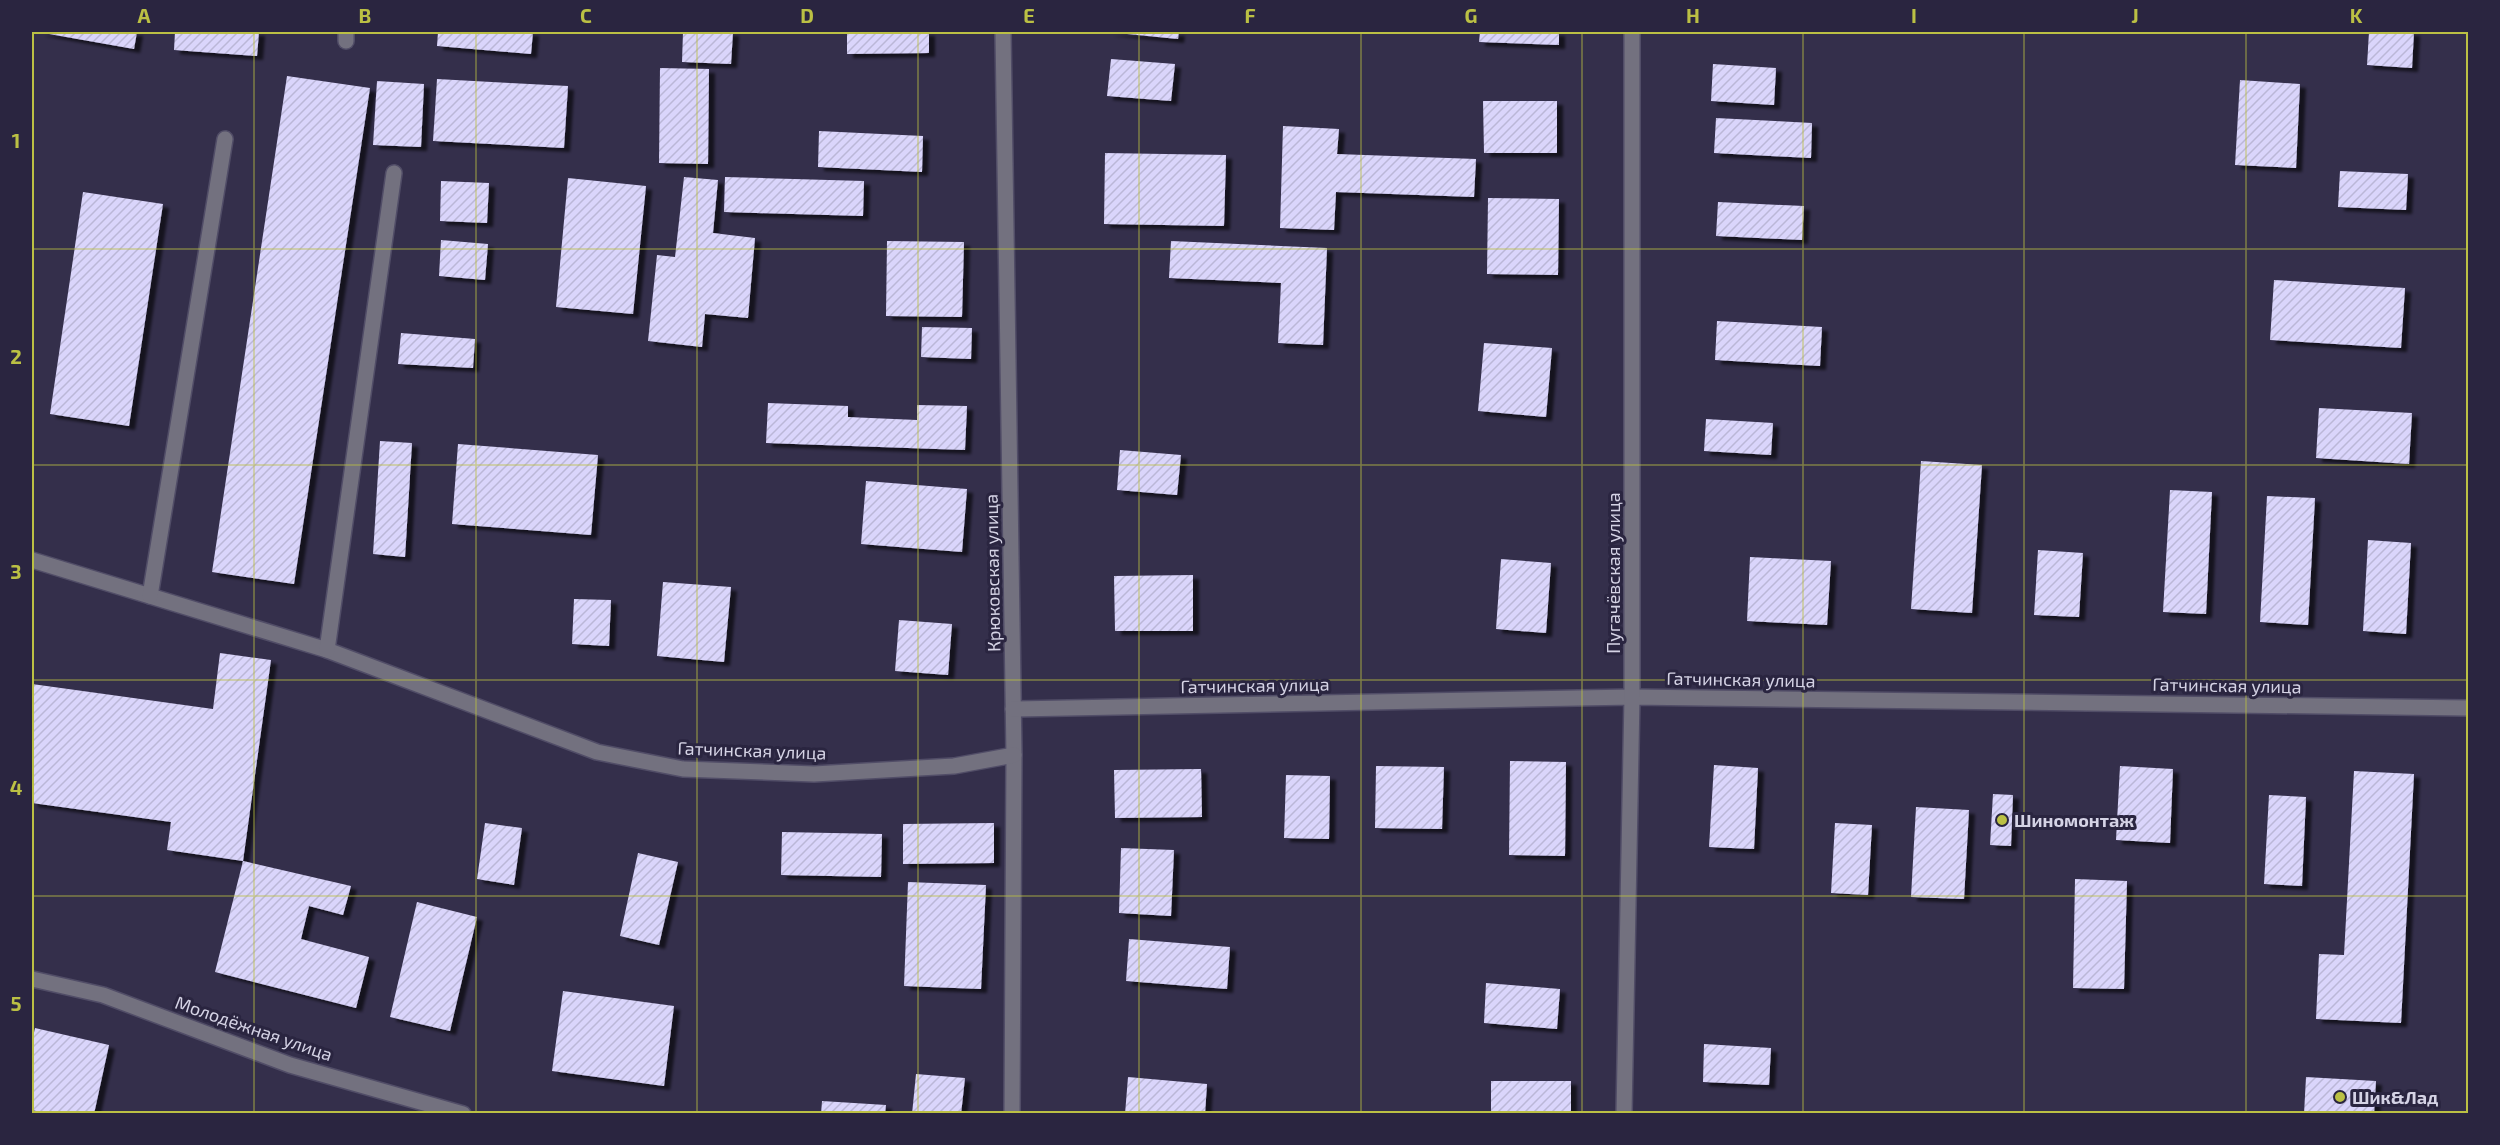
<svg xmlns="http://www.w3.org/2000/svg" width="2500" height="1145" viewBox="0 0 2500 1145" font-family="'Exo 2',sans-serif">
	<defs>
		<pattern id="building-hatch" width="6" height="6" patternUnits="userSpaceOnUse" patternTransform="scale(1.5)"><rect width="6" height="6" fill="#dad5fb"/><path d="M-1 1l2-2M0 6l6-6M5 7l2-2" fill="none" stroke="#bbb7d7"/></pattern>
		<filter id="shadow"><feDropShadow dx="6" dy="4" stdDeviation="1.5" flood-color="#0009"/></filter>
	</defs>
	<rect width="100%" height="100%" fill="#342f4b"/>
	<!-- building -->
	<g fill="url(#building-hatch)" filter="url(#shadow)">
		<polygon points="38,32 137,32 134,49"/>
		<polygon points="175,32 259,32 257,56 174,50"/>
		<polygon points="438,32 533,32 531,54 437,46"/>
		<polygon points="683,32 733,32 731,64 682,62"/>
		<polygon points="847,32 929,32 929,53 847,54"/>
		<polygon points="1107,32 1179,32 1178,39"/>
		<polygon points="1480,32 1559,32 1559,45 1479,42"/>
		<polygon points="2369,32 2414,32 2412,68 2367,65"/>
		<polygon points="1111,59 1175,64 1171,101 1107,96"/>
		<polygon points="1713,64 1776,68 1774,105 1711,101"/>
		<polygon points="660,68 709,69 708,164 659,163"/>
		<polygon points="287,76 370,88 294,584 212,572"/>
		<polygon points="437,79 568,86 564,148 433,141"/>
		<polygon points="2240,80 2300,84 2296,168 2235,165"/>
		<polygon points="377,81 424,84 421,147 373,145"/>
		<polygon points="1483,101 1557,101 1557,153 1484,153"/>
		<polygon points="1716,118 1812,123 1811,158 1714,153"/>
		<polygon points="1283,126 1339,129 1337,154 1476,159 1474,197 1336,192 1334,230 1280,228"/>
		<polygon points="819,131 923,136 922,172 818,167"/>
		<polygon points="1105,153 1226,155 1224,226 1104,224"/>
		<polygon points="2340,171 2408,174 2406,210 2338,207"/>
		<polygon points="684,177 718,180 713,233 755,238 748,318 705,314 702,347 648,341 657,255 675,257"/>
		<polygon points="725,177 864,181 863,216 724,212"/>
		<polygon points="568,178 646,186 633,314 556,307"/>
		<polygon points="441,181 489,183 487,223 440,221"/>
		<polygon points="83,192 163,204 129,426 50,414"/>
		<polygon points="1488,198 1559,199 1558,275 1487,274"/>
		<polygon points="1718,202 1804,206 1802,240 1716,236"/>
		<polygon points="441,240 488,244 485,280 439,276"/>
		<polygon points="887,241 964,242 962,317 886,316"/>
		<polygon points="1171,241 1327,248 1323,345 1278,343 1281,283 1169,278"/>
		<polygon points="2274,280 2405,288 2401,348 2270,340"/>
		<polygon points="1717,321 1822,327 1820,366 1715,360"/>
		<polygon points="922,327 972,328 971,359 921,357"/>
		<polygon points="401,333 475,339 473,368 398,364"/>
		<polygon points="1484,343 1552,348 1546,417 1478,411"/>
		<polygon points="768,403 848,406 848,417 917,420 917,405 967,406 965,450 766,443"/>
		<polygon points="2319,408 2412,413 2409,464 2316,458"/>
		<polygon points="1706,419 1773,423 1771,455 1704,451"/>
		<polygon points="380,441 412,443 405,557 373,554"/>
		<polygon points="458,444 598,455 591,535 452,524"/>
		<polygon points="1120,450 1181,455 1177,495 1117,490"/>
		<polygon points="1921,461 1982,465 1972,613 1911,609"/>
		<polygon points="866,481 967,489 962,552 861,544"/>
		<polygon points="2170,490 2212,492 2206,614 2163,612"/>
		<polygon points="2267,496 2315,498 2308,625 2260,622"/>
		<polygon points="2368,540 2411,543 2406,634 2363,631"/>
		<polygon points="2038,550 2083,553 2079,617 2034,615"/>
		<polygon points="1750,557 1831,561 1827,625 1747,621"/>
		<polygon points="1501,559 1551,563 1546,633 1496,629"/>
		<polygon points="1193,575 1193,631 1115,631 1114,576"/>
		<polygon points="663,582 731,587 724,662 657,656"/>
		<polygon points="574,599 611,600 609,646 572,644"/>
		<polygon points="899,620 952,624 948,675 895,671"/>
		<polygon points="220,653 271,660 243,861 167,850 171,822 32,803 32,684 213,709"/>
		<polygon points="1510,761 1566,762 1565,856 1509,855"/>
		<polygon points="1714,765 1758,768 1754,849 1709,847"/>
		<polygon points="1376,766 1444,767 1442,829 1375,828"/>
		<polygon points="2120,766 2173,769 2170,843 2116,840"/>
		<polygon points="1201,769 1202,817 1115,818 1114,770"/>
		<polygon points="2354,771 2414,774 2401,1023 2316,1019 2319,954 2344,955"/>
		<polygon points="1286,775 1330,776 1329,839 1284,838"/>
		<polygon points="1993,794 2013,795 2011,846 1990,845"/>
		<polygon points="2269,795 2306,797 2302,886 2264,884"/>
		<polygon points="1916,807 1969,810 1964,899 1911,897"/>
		<polygon points="485,823 522,828 514,885 477,879"/>
		<polygon points="994,823 994,863 903,864 903,824"/>
		<polygon points="1835,823 1872,825 1868,895 1831,893"/>
		<polygon points="782,832 882,834 881,877 781,875"/>
		<polygon points="1121,848 1174,850 1171,916 1119,913"/>
		<polygon points="638,853 678,862 659,945 620,936"/>
		<polygon points="243,861 351,886 343,915 309,906 301,939 369,957 356,1008 215,972"/>
		<polygon points="2075,879 2127,881 2124,989 2073,988"/>
		<polygon points="908,882 986,885 981,989 904,986"/>
		<polygon points="417,902 477,917 450,1031 390,1017"/>
		<polygon points="1129,939 1230,947 1227,989 1126,981"/>
		<polygon points="1486,983 1560,989 1557,1029 1484,1023"/>
		<polygon points="563,991 674,1006 664,1086 552,1071"/>
		<polygon points="35,1028 109,1045 94,1114 48,1114 32,1110 32,1042"/>
		<polygon points="1704,1044 1771,1048 1769,1085 1703,1082"/>
		<polygon points="916,1074 965,1078 961,1114 912,1114"/>
		<polygon points="1128,1077 1207,1084 1205,1114 1125,1114"/>
		<polygon points="2306,1077 2376,1081 2374,1114 2304,1114"/>
		<rect x="1491" y="1081" width="80" height="33"/>
		<polygon points="822,1101 886,1105 885,1114 821,1114"/>
	</g>
	<g fill="none" stroke-linecap="round" stroke-linejoin="round">
		<defs>
			<g id="minor">
				<polyline points="346,32 346,41"/>
				<polyline points="1003,32 1014,755 1012,1114"/>
				<polyline points="32,560 327,650 597,752 683,769 814,774 954,766 1014,755"/>
				<polyline points="150,596 225,139"/>
				<polyline points="327,650 394,173"/>
				<polyline points="1013,709 1632,697 2468,708"/>
				<polyline points="32,979 103,995 290,1065 463,1114"/>
				<polyline points="1624,1114 1632,697 1632,32"/>
			</g>
		</defs>
		<!-- minor casing -->
		<use href="#minor" stroke="#514d67" stroke-width="18"/>
		<!-- minor -->
		<use href="#minor" stroke="#73717f" stroke-width="15"/>
	</g>
	<!-- grid -->
	<path fill="none" stroke="#bbc044" stroke-width="1.5" stroke-opacity="0.55" d="M254,32V1114M476,32V1114M697,32V1114M918,32V1114M1139,32V1114M1361,32V1114M1582,32V1114M1803,32V1114M2024,32V1114M2246,32V1114M32,249H2468M32,465H2468M32,680H2468M32,896H2468"/>
	<!-- markers -->
	<g fill="#bbc044" stroke="#2a2540" stroke-width="2">
		<circle cx="2002" cy="820" r="6"/>
		<circle cx="2340" cy="1097" r="6"/>
	</g>
	<g text-anchor="middle" dominant-baseline="central" stroke-width="6" stroke-linejoin="round" paint-order="stroke">
		<!-- street labels -->
		<g font-size="18" fill="#d5d3e5" stroke="#2a2540">
			<text transform="translate(992 573) rotate(-91)">Крюковская улица</text>
			<text transform="translate(1613 573) rotate(-90)">Пугачёвская улица</text>
			<text transform="translate(1741 679) rotate(1)">Гатчинская улица</text>
			<text transform="translate(1255 685) rotate(-1)">Гатчинская улица</text>
			<text transform="translate(2227 685) rotate(1)">Гатчинская улица</text>
			<text transform="translate(752 750) rotate(2)">Гатчинская улица</text>
			<text transform="translate(254 1028) rotate(19)">Молодёжная улица</text>
		</g>
		<!-- poi labels -->
		<g font-size="18" font-weight="bold" fill="#d5d3e5" stroke="#2a2540" text-anchor="start">
			<text x="2014" y="820">Шиномонтаж</text>
			<text x="2352" y="1097">Шик&amp;Лад</text>
		</g>
	</g>
	<!-- border -->
	<rect width="2500" height="1145" fill="none" stroke="#2a2540" stroke-width="66"/>
	<rect x="33" y="33" width="2434" height="1079" fill="none" stroke="#bbc044" stroke-width="2"/>
	<g font-size="20" text-anchor="middle" font-weight="bold" fill="#bbc044">
		<text x="144" y="23">A</text>
		<text x="365" y="23">B</text>
		<text x="586" y="23">C</text>
		<text x="807" y="23">D</text>
		<text x="1029" y="23">E</text>
		<text x="1250" y="23">F</text>
		<text x="1471" y="23">G</text>
		<text x="1693" y="23">H</text>
		<text x="1914" y="23">I</text>
		<text x="2135" y="23">J</text>
		<text x="2356" y="23">K</text>
		<text x="16" y="148">1</text>
		<text x="16" y="364">2</text>
		<text x="16" y="579">3</text>
		<text x="16" y="795">4</text>
		<text x="16" y="1011">5</text>
	</g>
</svg>
